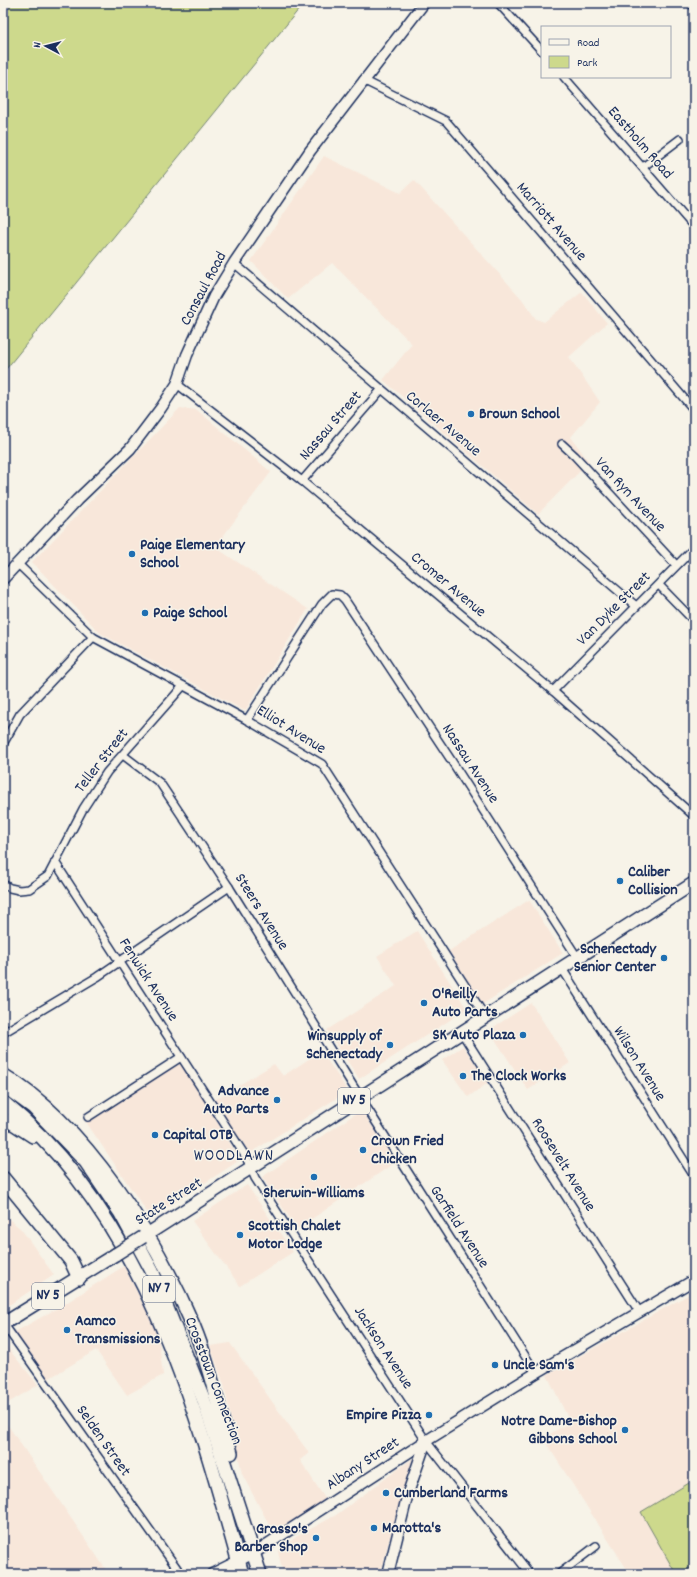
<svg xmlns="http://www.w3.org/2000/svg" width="697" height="1577" viewBox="0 0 697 1577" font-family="Dekko,sans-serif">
	<rect width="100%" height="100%" fill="#f7f3e8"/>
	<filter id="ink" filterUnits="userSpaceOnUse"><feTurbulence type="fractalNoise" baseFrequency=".025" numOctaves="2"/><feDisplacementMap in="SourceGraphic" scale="8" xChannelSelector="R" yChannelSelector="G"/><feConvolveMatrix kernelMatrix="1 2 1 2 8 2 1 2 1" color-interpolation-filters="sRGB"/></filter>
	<g filter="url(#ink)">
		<!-- built -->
		<g fill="#f8e7da">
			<polygon points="324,156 400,193 414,180 522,299 536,319 544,322 582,292 607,323 569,357 600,402 571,437 589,462 538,514 383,380 412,344 332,263 288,299 251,261"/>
			<polygon points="180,408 197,410 271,472 215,547 308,609 245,711 100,633 32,562"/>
			<polygon points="529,900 563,953 483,1004 449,951"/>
			<polygon points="417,931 467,1009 359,1079 327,1030 396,986 377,956"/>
			<polygon points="531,1003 570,1063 528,1090 489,1030"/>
			<polygon points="463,1046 488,1083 468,1097 442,1060"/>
			<polygon points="321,1051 348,1091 250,1153 214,1100 274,1064 283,1076"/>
			<polygon points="181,1062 240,1160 151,1218 86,1122"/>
			<polygon points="361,1110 396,1162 297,1229 262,1177"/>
			<polygon points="247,1185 293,1252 240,1286 192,1221"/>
			<polygon points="3,1214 21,1229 54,1275 3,1309"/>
			<polygon points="124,1266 158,1334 163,1375 127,1395 96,1350 48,1379 15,1332 63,1305"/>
			<polygon points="693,1292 694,1574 630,1574 543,1438 570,1422 547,1375"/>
			<polygon points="3,1342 38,1385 3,1406"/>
			<polygon points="230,1343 309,1453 300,1460 326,1500 273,1532 242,1474 224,1385 210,1346"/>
			<polygon points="3,1418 109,1574 3,1574"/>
			<polygon points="412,1459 415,1461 395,1518 380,1574 283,1574 278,1551 296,1537 336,1515"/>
		</g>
		<!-- green -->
		<g fill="#cdd98c" stroke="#748475">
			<polygon points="3,3 304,3 6,369 3,369"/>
			<polygon points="694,1480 694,1566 680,1574 676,1574 641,1512"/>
		</g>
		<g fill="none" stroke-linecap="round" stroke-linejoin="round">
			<defs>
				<g id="street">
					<polyline points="498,3 542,51"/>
					<polyline points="691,3 694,7"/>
					<polyline points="564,77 694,227"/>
					<polyline points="363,80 446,121 694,410"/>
					<polyline points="643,167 680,139"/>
					<polyline points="234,263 636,606"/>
					<polyline points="177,384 302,481 553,691 694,816"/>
					<polyline points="562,444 575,456 676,565"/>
					<polyline points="302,481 381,390"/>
					<polyline points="18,564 93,637 247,720 322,764 486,1018"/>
					<polyline points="659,585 694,621"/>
					<polyline points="553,691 694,548"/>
					<polyline points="247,720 322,604 332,594 340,595 345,600 451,760 577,957"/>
					<polyline points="3,744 20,714 93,637"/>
					<polyline points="123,755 160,783 229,887 360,1097 536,1373"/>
					<polyline points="55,862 246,1157 255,1178 426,1441 530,1574"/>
					<polyline points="3,884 10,888 19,890 29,889 48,876 83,809 107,772 183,686"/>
					<polyline points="561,967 694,1176"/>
					<polyline points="3,1033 97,977 229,887"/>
					<polyline points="462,1033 640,1313"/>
					<polyline points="88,1117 181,1057"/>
					<polyline points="3,1323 181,1574"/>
					<polyline points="559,1574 596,1546"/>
				</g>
				<g id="secondary">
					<polyline points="3,579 77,500 130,449 161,408 177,384 187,355 214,296 234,263 310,151 424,3"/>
					<polyline points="212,1574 254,1553 426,1441 536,1373 694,1280"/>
					<polyline points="388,1574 408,1493 426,1441"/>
				</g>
				<g id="primary">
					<polyline points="143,1237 694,883"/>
					<polyline points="3,1324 116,1254"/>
				</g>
				<g id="highway">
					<path d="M3,1075C86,1125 156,1238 193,1325C210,1366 219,1410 231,1453"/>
					<polyline points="3,1085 33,1107 86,1162 120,1212 152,1271 203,1398 260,1574"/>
					<path d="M3,1102C144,1215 196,1407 242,1574"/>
					<polyline points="3,1121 10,1121 33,1136"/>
					<polyline points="3,1178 71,1261 79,1278"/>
				</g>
			</defs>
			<!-- street casing -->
			<use href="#street" stroke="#1b2f5e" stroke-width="10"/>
			<!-- secondary casing -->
			<use href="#secondary" stroke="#1b2f5e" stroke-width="13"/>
			<!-- primary casing -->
			<use href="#primary" stroke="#1b2f5e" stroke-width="15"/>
			<!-- highway casing -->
			<use href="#highway" stroke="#1b2f5e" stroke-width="16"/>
			<!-- street -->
			<use href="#street" stroke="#f7f3e8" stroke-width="7"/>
			<!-- secondary -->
			<use href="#secondary" stroke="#f7f3e8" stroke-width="10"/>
			<!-- primary -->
			<use href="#primary" stroke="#f7f3e8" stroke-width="12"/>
			<!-- highway -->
			<use href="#highway" stroke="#f7f3e8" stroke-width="13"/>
			<defs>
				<polyline id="primary-bridge" points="116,1254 143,1237"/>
			</defs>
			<!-- primary-bridge casing -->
			<use href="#primary-bridge" stroke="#1b2f5e" stroke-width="15" stroke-linecap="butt"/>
			<!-- primary-bridge -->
			<use href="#primary-bridge" stroke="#f7f3e8" stroke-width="12"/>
		</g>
	</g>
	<!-- markers -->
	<g fill="#1f6fb2" stroke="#f7f3e8" stroke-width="1.5">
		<circle cx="471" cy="414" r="4"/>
		<circle cx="132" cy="554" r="4"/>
		<circle cx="145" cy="613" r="4"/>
		<circle cx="620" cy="881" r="4"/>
		<circle cx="664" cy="958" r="4"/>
		<circle cx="424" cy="1003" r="4"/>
		<circle cx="523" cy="1035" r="4"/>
		<circle cx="390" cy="1045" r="4"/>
		<circle cx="463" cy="1076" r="4"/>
		<circle cx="277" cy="1100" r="4"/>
		<circle cx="155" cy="1135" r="4"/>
		<circle cx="363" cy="1150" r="4"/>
		<circle cx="314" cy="1177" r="4"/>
		<circle cx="240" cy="1235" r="4"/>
		<circle cx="67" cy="1330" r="4"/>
		<circle cx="495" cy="1365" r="4"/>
		<circle cx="429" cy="1415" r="4"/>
		<circle cx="625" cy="1430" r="4"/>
		<circle cx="386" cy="1493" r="4"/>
		<circle cx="374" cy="1528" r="4"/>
		<circle cx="316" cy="1538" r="4"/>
	</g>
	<g text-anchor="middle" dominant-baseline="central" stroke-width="3" stroke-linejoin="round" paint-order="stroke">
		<!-- shield labels -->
		<g fill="#f7f3e8" stroke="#5d6a87" stroke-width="1">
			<rect x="338" y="1088" width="32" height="26" rx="3"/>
			<rect x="143" y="1276" width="32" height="26" rx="3"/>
			<rect x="32" y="1283" width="32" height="26" rx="3"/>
		</g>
		<g font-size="15" font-weight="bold" fill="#1b2f5e">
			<text x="354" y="1101">NY 5</text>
			<text x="159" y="1289">NY 7</text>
			<text x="48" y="1296">NY 5</text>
		</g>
		<!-- street labels -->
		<g font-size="16" fill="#1b2f5e" stroke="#f7f3e8">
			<text transform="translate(640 143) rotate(49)">Eastholm Road</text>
			<text transform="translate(551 222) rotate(49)">Marriott Avenue</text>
			<text transform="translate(204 289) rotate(-62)">Consaul Road</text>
			<text transform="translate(443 424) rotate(40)">Corlaer Avenue</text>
			<text transform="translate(331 426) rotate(-49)">Nassau Street</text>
			<text transform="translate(630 495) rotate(47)">Van Ryn Avenue</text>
			<text transform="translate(448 585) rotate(40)">Cromer Avenue</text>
			<text transform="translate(614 609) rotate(-45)">Van Dyke Street</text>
			<text transform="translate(291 730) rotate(32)">Elliot Avenue</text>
			<text transform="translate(102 761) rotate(-52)">Teller Street</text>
			<text transform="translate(470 764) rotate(57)">Nassau Avenue</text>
			<text transform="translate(261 912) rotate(58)">Steers Avenue</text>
			<text transform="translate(148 980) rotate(57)">Fenwick Avenue</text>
			<text transform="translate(639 1064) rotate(58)">Wilson Avenue</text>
			<text transform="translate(563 1165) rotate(58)">Roosevelt Avenue</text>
			<text transform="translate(169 1202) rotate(-32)">State Street</text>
			<text transform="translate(459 1227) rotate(57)">Garfield Avenue</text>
			<text transform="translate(383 1348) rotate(57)">Jackson Avenue</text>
			<text transform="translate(213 1381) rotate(69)">Crosstown Connection</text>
			<text transform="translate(103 1441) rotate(55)">Selden Street</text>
			<text transform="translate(363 1464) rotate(-33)">Albany Street</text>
		</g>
		<!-- poi labels -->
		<g font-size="16" font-weight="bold" fill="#1b2f5e" stroke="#f7f3e8" text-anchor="start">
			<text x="479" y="414">Brown School</text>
			<text x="140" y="545">Paige Elementary<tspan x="140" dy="18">School</tspan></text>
			<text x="153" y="613">Paige School</text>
			<text x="628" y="872">Caliber<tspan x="628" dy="18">Collision</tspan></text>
			<text x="656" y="949" text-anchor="end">Schenectady<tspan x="656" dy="18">Senior Center</tspan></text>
			<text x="432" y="994">O'Reilly<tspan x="432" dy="18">Auto Parts</tspan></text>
			<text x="515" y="1035" text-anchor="end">SK Auto Plaza</text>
			<text x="382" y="1036" text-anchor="end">Winsupply of<tspan x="382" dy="18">Schenectady</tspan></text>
			<text x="471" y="1076">The Clock Works</text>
			<text x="269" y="1091" text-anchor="end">Advance<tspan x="269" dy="18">Auto Parts</tspan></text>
			<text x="163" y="1135">Capital OTB</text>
			<text x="371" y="1141">Crown Fried<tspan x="371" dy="18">Chicken</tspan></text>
			<text x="314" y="1193" text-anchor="middle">Sherwin-Williams</text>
			<text x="248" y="1226">Scottish Chalet<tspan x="248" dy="18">Motor Lodge</tspan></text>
			<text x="75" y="1321">Aamco<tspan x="75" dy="18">Transmissions</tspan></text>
			<text x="503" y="1365">Uncle Sam's</text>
			<text x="421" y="1415" text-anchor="end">Empire Pizza</text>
			<text x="617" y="1421" text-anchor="end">Notre Dame-Bishop<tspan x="617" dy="18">Gibbons School</tspan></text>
			<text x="394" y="1493">Cumberland Farms</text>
			<text x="382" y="1528">Marotta's</text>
			<text x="308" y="1529" text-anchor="end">Grasso's<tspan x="308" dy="18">Barber Shop</tspan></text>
		</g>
		<!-- neighbourhood labels -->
		<g font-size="17" letter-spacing="1" fill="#1b2f5e" stroke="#f7f3e8">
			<text x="234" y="1157">WOODLAWN</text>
		</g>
	</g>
	<!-- margin -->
	<rect width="697" height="1577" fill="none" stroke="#f7f3e8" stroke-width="16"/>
	<rect x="8" y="8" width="681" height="1561" fill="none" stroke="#1b2f5e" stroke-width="1.5" filter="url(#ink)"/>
	<!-- legend -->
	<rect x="541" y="26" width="130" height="52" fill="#f7f3e8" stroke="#9fa5b1"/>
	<rect x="549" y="39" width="20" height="6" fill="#f7f3e8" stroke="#9fa5b1"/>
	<text x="577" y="46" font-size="12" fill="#1b2f5e">Road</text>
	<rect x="549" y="56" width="20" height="12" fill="#cdd98c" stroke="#9fa5b1"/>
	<text x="577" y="66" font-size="12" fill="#1b2f5e">Park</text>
	<!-- north arrow -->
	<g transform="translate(46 46) rotate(277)" stroke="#f7f3e8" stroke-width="3" paint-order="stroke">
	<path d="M0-3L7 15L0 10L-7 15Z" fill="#1b2f5e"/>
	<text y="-6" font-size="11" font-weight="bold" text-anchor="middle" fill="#1b2f5e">N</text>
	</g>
</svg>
